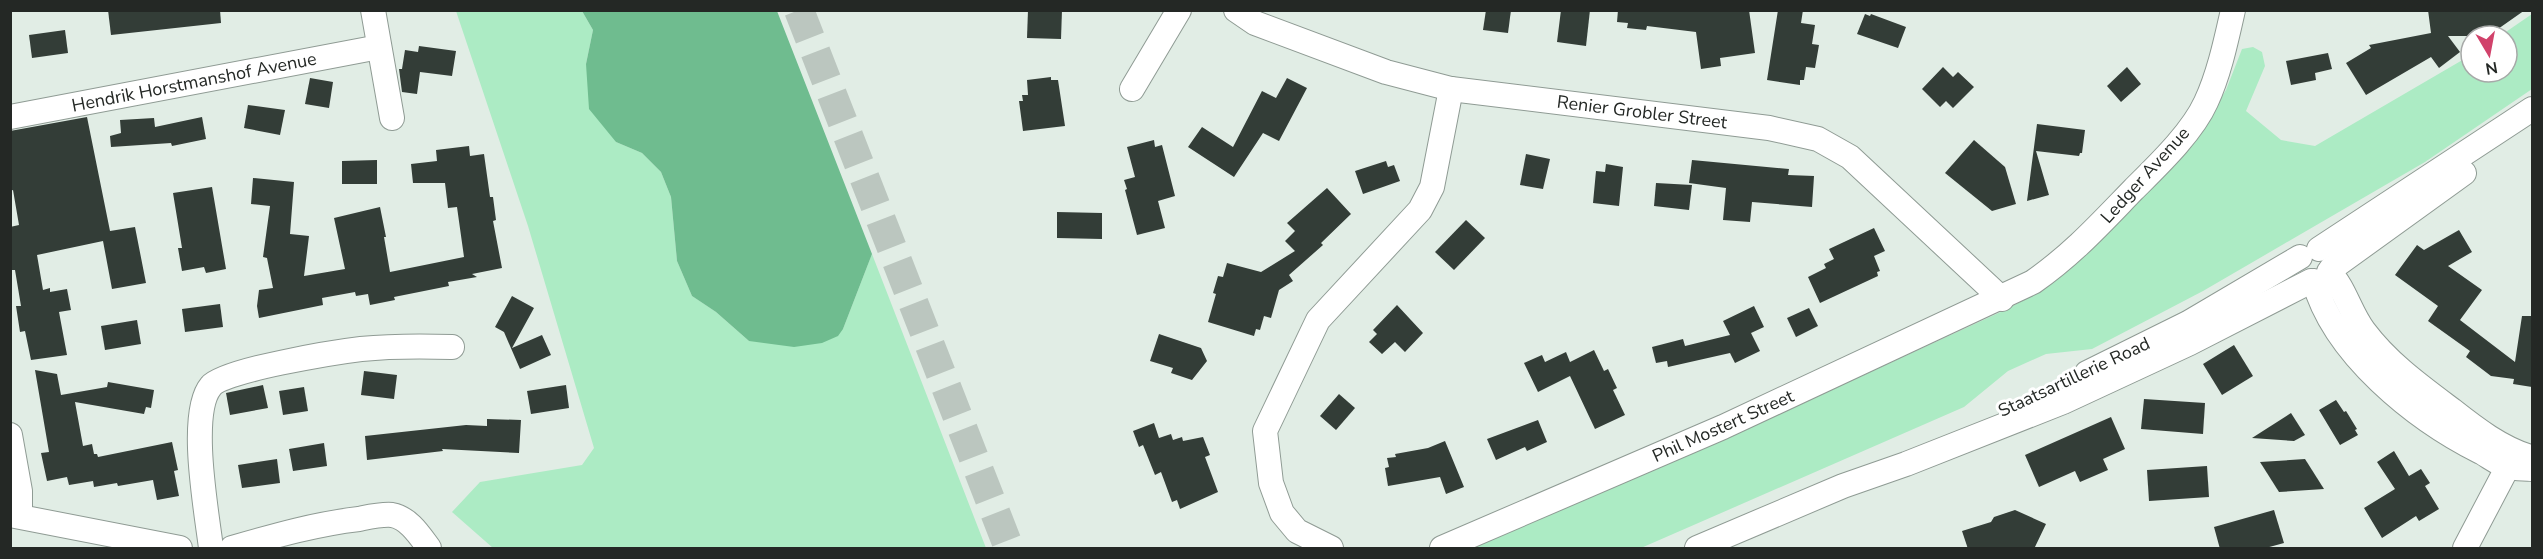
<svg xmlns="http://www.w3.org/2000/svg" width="2543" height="559" viewBox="0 0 2543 559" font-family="'Nunito Sans',sans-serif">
	<rect width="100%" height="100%" fill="#e1ede5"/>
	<!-- green -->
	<g fill="#acebc4">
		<polygon points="456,11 582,11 593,30 586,64 616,142 642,153 661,172 671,197 677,261 692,296 716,312 749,341 843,329 872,254 986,548 493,548 452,512 480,482 582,465 594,448 528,226"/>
		<polygon points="2532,14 2532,89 2425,162 2203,291 2092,349 2046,354 2008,371 1964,407 1641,548 1464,548 1779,414 2005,310 2043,290 2077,262 2204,126 2226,90 2242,49 2253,47 2262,52 2265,66 2246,111 2281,140 2315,146 2471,55 2471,72 2507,72 2507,36 2500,36"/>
	</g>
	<!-- forest -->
	<polygon fill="#6fbc8f" points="582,11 777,11 872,254 843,329 838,336 822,343 794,347 749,341 716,312 692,296 677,261 671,197 661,172 642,153 616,142 589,109 586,64 593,30"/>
	<!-- building -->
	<g fill="#333d37">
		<polygon points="108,10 220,10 221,23 111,35"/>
		<polygon points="1028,10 1062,10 1061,39 1027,38"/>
		<polygon points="1486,10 1511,10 1508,33 1483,30"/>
		<polygon points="1561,10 1590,10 1586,46 1557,42"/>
		<polygon points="1618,10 1749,10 1755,53 1720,58 1721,66 1701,69 1696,32 1647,26 1646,30 1627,28 1628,23 1617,22"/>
		<polygon points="1778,10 1803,10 1801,23 1815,25 1812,44 1819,45 1815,68 1806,67 1804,80 1800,80 1800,85 1767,80"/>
		<polygon points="2428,10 2525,10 2488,36 2448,36 2460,52 2439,68 2431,57 2366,95 2346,63 2371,48 2369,45 2431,33"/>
		<polygon points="1865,14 1870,16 1871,14 1906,27 1898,48 1857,34"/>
		<polygon points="65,30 68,53 32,58 29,35"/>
		<polygon points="419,46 456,51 452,76 420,72 417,94 402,92 399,69 402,69 405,50 418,52"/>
		<polygon points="2328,53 2332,69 2315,73 2316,80 2291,85 2286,61"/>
		<polygon points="1943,67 1953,77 1958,72 1974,87 1953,108 1946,101 1940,107 1922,89"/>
		<polygon points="2127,67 2141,84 2121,102 2107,86"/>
		<polygon points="1051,77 1051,80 1058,80 1065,126 1023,131 1019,101 1023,101 1022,95 1028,95 1027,80"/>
		<polygon points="310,78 333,82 329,108 305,104"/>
		<polygon points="1287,78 1307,88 1279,141 1263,133 1234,177 1188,147 1202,127 1233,147 1262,91 1276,98"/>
		<polygon points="248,105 285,110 280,135 244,128"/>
		<polygon points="87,117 110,231 135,227 146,283 112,289 103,241 37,255 43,290 50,288 50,292 67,289 71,310 59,312 67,355 31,360 25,331 20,332 16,306 21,306 15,270 10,270 10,227 19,225 13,190 10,191 10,131"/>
		<polygon points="202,117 206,139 172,146 171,143 111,147 110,136 121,133 120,120 154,118 155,127"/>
		<polygon points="2037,124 2085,130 2082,153 2080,153 2079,156 2036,151 2049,195 2027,201"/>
		<polygon points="1154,140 1155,147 1162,145 1175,196 1158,201 1165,228 1137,235 1125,190 1127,189 1124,180 1135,177 1127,147"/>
		<polygon points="1974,140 2005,167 2016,204 1992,211 1945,173"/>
		<polygon points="469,146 470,156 484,154 490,197 493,197 496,220 493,221 502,268 472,274 477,277 448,282 449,286 394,297 395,300 370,305 368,294 356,296 355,292 322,298 323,305 259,318 257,306 259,290 273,288 267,258 263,257 270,206 251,204 253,178 294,182 290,234 309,236 304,276 345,269 334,218 380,207 386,237 384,237 390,272 464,257 457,207 448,208 445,183 413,183 411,164 437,161 436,150"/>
		<polygon points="1526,154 1550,159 1543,189 1520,185"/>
		<polygon points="377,160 377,184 342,184 342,161"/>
		<polygon points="1692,160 1789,169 1788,175 1814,176 1812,207 1752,202 1750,222 1723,220 1726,188 1689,183"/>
		<polygon points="1386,161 1388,167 1394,165 1400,181 1363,194 1355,171"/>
		<polygon points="1606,164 1623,167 1619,206 1593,203 1596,171 1605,172"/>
		<polygon points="1656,183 1692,185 1689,210 1654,206"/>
		<polygon points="212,187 226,269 206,273 204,267 182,271 178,248 182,248 173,193"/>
		<polygon points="1327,188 1351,214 1321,243 1323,245 1289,275 1293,281 1279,290 1271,318 1264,316 1260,330 1256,329 1254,336 1208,322 1216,294 1213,293 1218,276 1223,277 1227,263 1261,272 1295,251 1285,241 1295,231 1287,223"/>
		<polygon points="1057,212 1102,213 1102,239 1057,238"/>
		<polygon points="1466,220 1485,238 1454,270 1435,252"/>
		<polygon points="1874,228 1885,251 1874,256 1880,271 1877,272 1878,276 1820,303 1808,277 1826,268 1824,264 1834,259 1829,249"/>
		<polygon points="2459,230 2472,252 2448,266 2482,290 2460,320 2515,362 2522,316 2532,316 2532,387 2513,384 2514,379 2491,376 2466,357 2470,351 2428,321 2438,306 2395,275 2417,245 2424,250"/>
		<polygon points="512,296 534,308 512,348 542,335 551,355 520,369 504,332 495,327"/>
		<polygon points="220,304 223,327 185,332 182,309"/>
		<polygon points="1397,305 1423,333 1405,352 1395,342 1382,354 1369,342 1377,334 1373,330"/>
		<polygon points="1754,306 1764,327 1751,333 1760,351 1735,363 1730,353 1668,367 1667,361 1656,363 1652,347 1683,339 1685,346 1730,335 1723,321"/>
		<polygon points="1809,308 1818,326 1796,337 1787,318"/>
		<polygon points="137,320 141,344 105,350 101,326"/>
		<polygon points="1159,334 1201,348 1207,361 1192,380 1171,373 1173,368 1150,361"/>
		<polygon points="2234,345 2253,376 2222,395 2203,364"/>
		<polygon points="1594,350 1604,371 1608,369 1617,388 1613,390 1625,415 1595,429 1570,376 1538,392 1524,363 1542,355 1545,362 1566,352 1570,362"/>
		<polygon points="35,370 57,374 61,395 107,387 108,382 154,390 151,408 146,407 144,414 75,402 83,446 92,444 94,454 97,454 98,457 172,442 178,470 174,471 179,496 157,500 153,480 118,486 117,483 94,487 93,481 69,485 67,477 47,481 41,453 49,452"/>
		<polygon points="364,371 397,375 394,399 361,395"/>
		<polygon points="263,385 268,408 230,415 226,393"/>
		<polygon points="566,385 569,408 531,414 527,391"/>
		<polygon points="304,387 308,411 283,415 279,391"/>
		<polygon points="1339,394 1355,408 1336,430 1320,416"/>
		<polygon points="2144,399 2205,403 2203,434 2141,429"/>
		<polygon points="2336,400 2344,412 2346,411 2357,429 2355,430 2358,435 2340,445 2319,410"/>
		<polygon points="2291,413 2305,435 2294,441 2252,438"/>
		<polygon points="2111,417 2125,449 2103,459 2108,470 2080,482 2075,471 2039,487 2025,455"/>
		<polygon points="487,419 521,420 519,453 442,449 443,451 367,460 365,436 466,425 487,426"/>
		<polygon points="1538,420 1547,442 1527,451 1525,447 1496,460 1487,439"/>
		<polygon points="1154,423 1159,438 1171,434 1173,440 1182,437 1183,441 1203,437 1210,455 1205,457 1218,492 1180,509 1177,500 1172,502 1161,472 1155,475 1143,445 1139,447 1133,431"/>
		<polygon points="1445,441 1464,487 1446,494 1440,477 1388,486 1385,468 1389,467 1387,458 1396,457 1395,454 1428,448"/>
		<polygon points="324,443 327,466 293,471 289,449"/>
		<polygon points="2394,451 2409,476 2421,469 2430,483 2425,486 2439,509 2419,521 2416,516 2382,538 2364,508 2395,489 2377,462"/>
		<polygon points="277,459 280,483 242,488 238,465"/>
		<polygon points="2305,459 2324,489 2279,492 2260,462"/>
		<polygon points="2207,466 2209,497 2149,501 2147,470"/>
		<polygon points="2015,510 2046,524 2034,549 1968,549 1962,531 1991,522 1994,517"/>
		<polygon points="2274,510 2284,543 2262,549 2220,549 2214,527"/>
	</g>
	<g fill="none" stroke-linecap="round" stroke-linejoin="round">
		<!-- major-tunnel -->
		<polyline stroke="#bbc6bf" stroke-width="30" stroke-dasharray="30 15" stroke-linecap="butt" points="799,10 1009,548"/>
		<defs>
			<g id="minor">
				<polyline points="373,10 392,118"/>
				<polyline points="1236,10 1255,23 1386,72 1451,89 1769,128 1818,139 1850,157 2002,299"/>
				<polyline points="1132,89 1179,10"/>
				<polyline points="10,117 379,47"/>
				<polyline points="2319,249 2532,109"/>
				<polyline points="2331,269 2464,173"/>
				<path d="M2329,272C2345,288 2350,313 2364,331C2388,363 2420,386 2452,410C2476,429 2501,448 2530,457"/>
				<path d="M2314,281C2334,354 2415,419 2481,452C2490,457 2500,465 2509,467C2516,469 2525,468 2532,469"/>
				<polyline points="2087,373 2188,323 2300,257"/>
				<polyline points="10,435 20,491 20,516"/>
				<polyline points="10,515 180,548"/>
				<path d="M211,548C207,514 188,413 211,386C224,370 336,352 361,349C391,346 422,346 452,347"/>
				<path d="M232,548C274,536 315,524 359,519C369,517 382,514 392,515C409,518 420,536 429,548"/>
				<polyline points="1331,548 1297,531 1282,513 1271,483 1265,431 1318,320 1420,210 1432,187 1451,89"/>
				<path d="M1442,548L1723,427L2033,282C2073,254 2100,224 2133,190C2157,166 2192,133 2206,102C2219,74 2226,41 2233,10"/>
				<polyline points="1697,548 1843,486 1906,464 2063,402 2190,343 2311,281"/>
				<polyline points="2465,548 2515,453"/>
			</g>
		</defs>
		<!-- minor casing -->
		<use href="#minor" stroke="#8f9b94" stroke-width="26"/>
		<!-- minor -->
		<use href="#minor" stroke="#fff" stroke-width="24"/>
	</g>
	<g text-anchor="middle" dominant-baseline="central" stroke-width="6" stroke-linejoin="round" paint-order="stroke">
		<!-- street labels -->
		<g font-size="18" fill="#242825" stroke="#fff">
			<text transform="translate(194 82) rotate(-11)">Hendrik Horstmanshof Avenue</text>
			<text transform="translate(1642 112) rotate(7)">Renier Grobler Street</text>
			<text transform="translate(2145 175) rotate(-48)">Ledger Avenue</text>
			<text transform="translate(2074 377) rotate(-25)">Staatsartillerie Road</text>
			<text transform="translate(1723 426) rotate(-24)">Phil Mostert Street</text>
		</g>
	</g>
	<!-- border -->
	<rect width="2543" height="559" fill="none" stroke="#242825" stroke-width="24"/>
	<!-- north arrow -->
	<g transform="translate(2489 54) rotate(170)"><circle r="28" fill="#ffffff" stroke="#a7a9a8" stroke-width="1.5"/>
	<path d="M0-4.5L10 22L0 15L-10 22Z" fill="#d1426b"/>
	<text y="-9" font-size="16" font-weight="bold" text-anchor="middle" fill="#242825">N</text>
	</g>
</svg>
